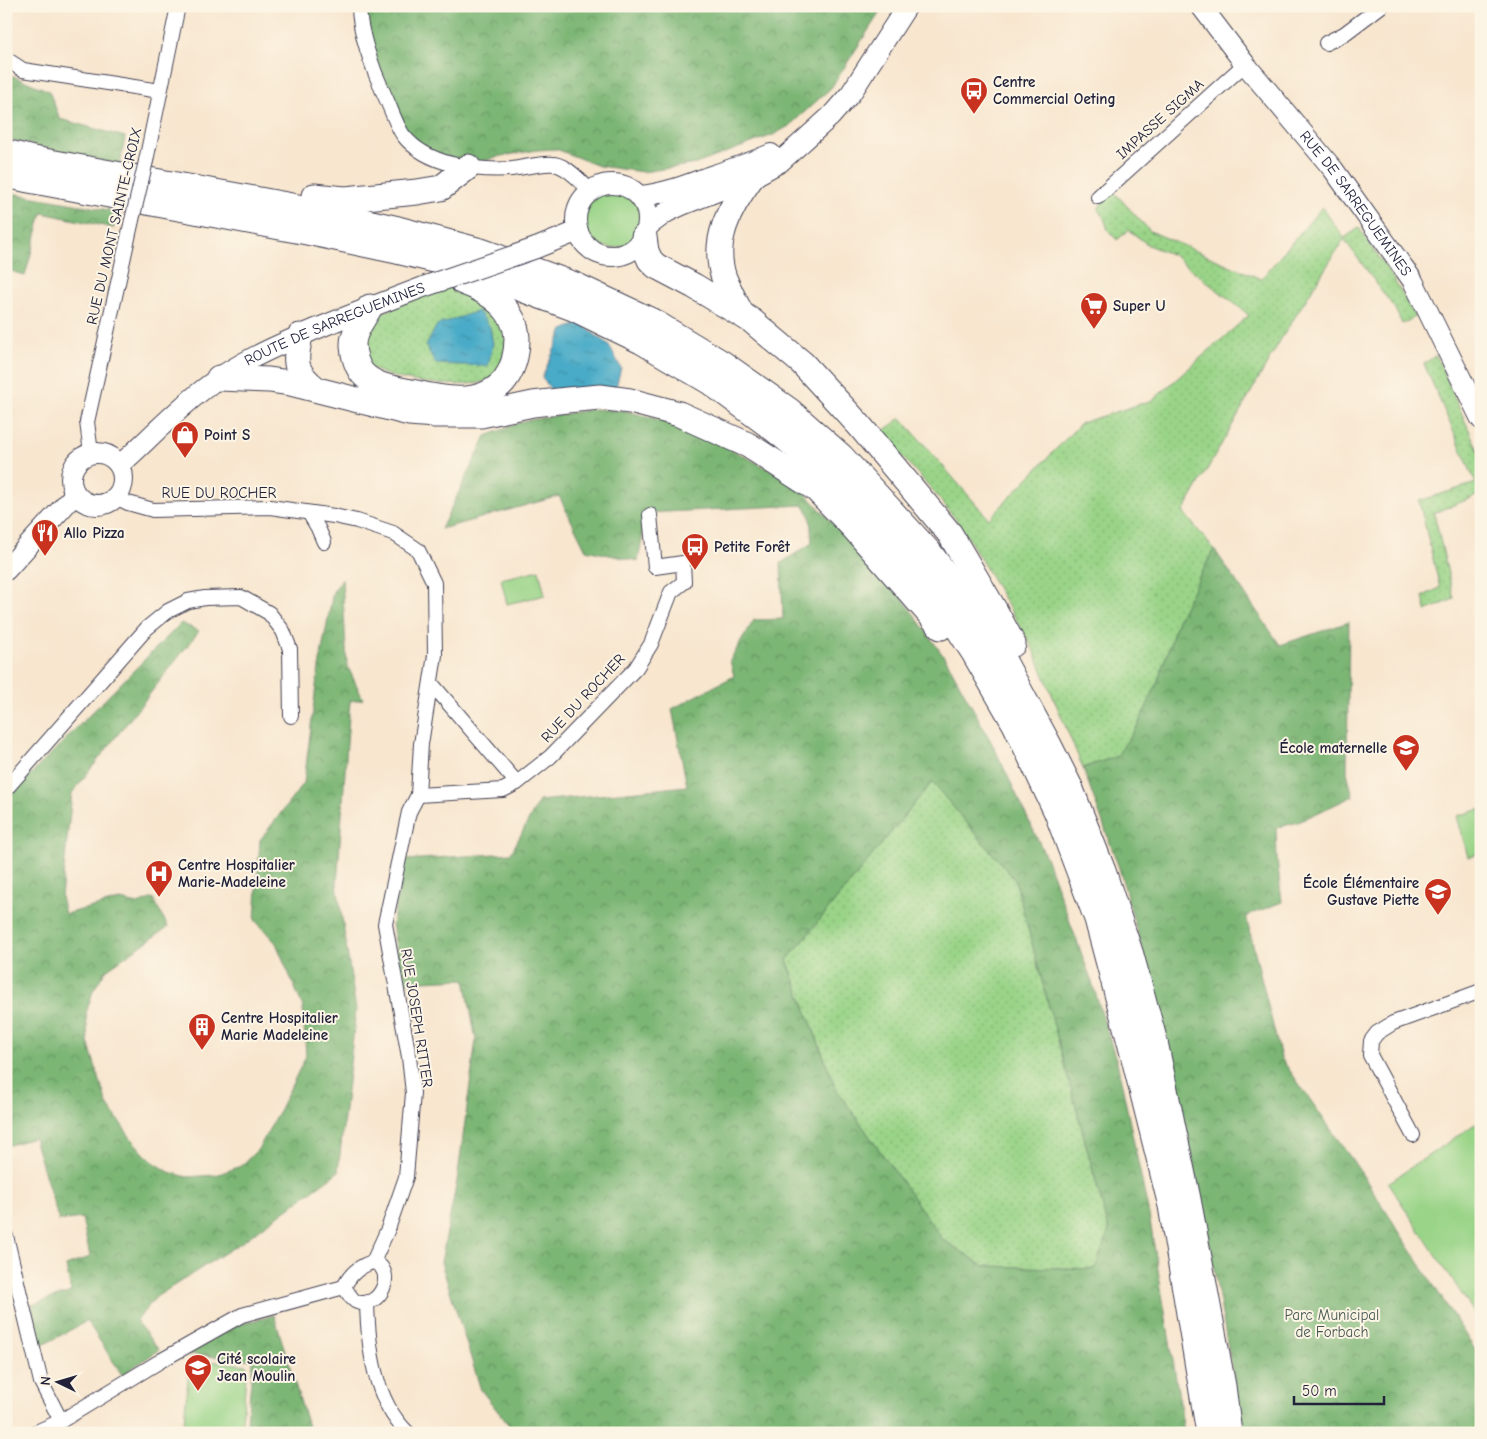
<svg xmlns="http://www.w3.org/2000/svg" width="1487" height="1439" viewBox="0 0 1487 1439" font-family="'Comic Neue',sans-serif">
	<defs>
		<pattern id="grass-dots" width="8" height="8" patternUnits="userSpaceOnUse" patternTransform="scale(1.25)"><rect width="8" height="8" fill="#9ad488"/><path d="M2 2h.1M6 6h.1" fill="none" stroke="#84b676" stroke-width="1.8" stroke-linecap="round"/></pattern>
		<pattern id="forest-crowns" width="20" height="18" patternUnits="userSpaceOnUse" patternTransform="scale(1.25)"><rect width="20" height="18" fill="#7bb674"/><path d="M2 6a3 3 0 1 1 6 0M12 15a3 3 0 1 1 6 0" fill="none" stroke="#649460"/></pattern>
		<pattern id="water-ripples" width="26" height="14" patternUnits="userSpaceOnUse" patternTransform="scale(1.25)"><rect width="26" height="14" fill="#48abc7"/><path d="M2 4q2-2 4 0t4 0M15 11q2-2 4 0t4 0" fill="none" stroke="#3c8ba3"/></pattern>
	</defs>
	<rect width="100%" height="100%" fill="#fcf5e5"/>
	<filter id="ink" filterUnits="userSpaceOnUse"><feTurbulence type="fractalNoise" baseFrequency=".02" numOctaves="2"/><feDisplacementMap in="SourceGraphic" scale="10" xChannelSelector="R" yChannelSelector="G"/><feConvolveMatrix kernelMatrix="1 2 1 2 8 2 1 2 1" color-interpolation-filters="sRGB"/></filter>
	<filter id="wash" filterUnits="userSpaceOnUse"><feTurbulence type="fractalNoise" baseFrequency=".0096" numOctaves="4" result="noise"/><feDisplacementMap in="SourceGraphic" scale="20" xChannelSelector="R" yChannelSelector="G"/><feGaussianBlur stdDeviation="1.12" result="paint"/><feColorMatrix in="noise" values="0 0 0 0 0 0 0 0 0 0 0 0 0 0 0 0 0 1.4 0 .05"/><feComposite in="paint" operator="in"/></filter>
	<g filter="url(#wash)">
		<rect width="100%" height="100%" fill="#f8e6cf"/>
		<!-- grass -->
		<g fill="url(#grass-dots)" stroke="#5e7b62">
			<polygon points="1115,193 1150,231 1261,279 1322,207 1344,238 1359,228 1393,278 1415,317 1402,324 1395,309 1344,239 1281,339 1183,512 1214,549 1179,617 1157,684 1138,725 1117,756 1083,768 1032,647 963,529 930,487 880,433 901,418 989,519 1081,423 1153,400 1249,315 1173,255 1148,245 1129,230 1117,240 1108,230 1104,218 1098,210 1102,202"/>
			<path d="M444,286C452,288 475,292 481,296C484,298 486,303 488,305C503,323 510,338 503,361C501,368 496,375 490,379C471,391 380,382 368,364C358,350 368,332 372,317Z"/>
			<polygon points="1436,355 1481,457 1481,494 1434,513 1454,599 1426,611 1423,596 1440,588 1419,501 1476,483 1424,364"/>
			<polygon points="932,782 1015,880 1109,1230 1095,1269 984,1266 943,1240 836,1089 787,960"/>
		</g>
		<!-- forest -->
		<g fill="url(#forest-crowns)" stroke="#4e6c58" fill-rule="evenodd">
			<polygon points="364,6 884,6 831,88 789,126 773,135 696,164 643,172 599,166 556,149 537,150 496,157 468,167 423,154 403,135 376,75"/>
			<polygon points="6,73 49,91 60,119 125,137 120,165 6,139"/>
			<polygon points="6,192 114,211 114,228 42,213 25,276 6,269"/>
			<path d="M594,409L626,411L668,422L708,437L797,484L903,599L947,661L994,747L1046,857L1092,982L1118,1066L1149,1215L1178,1391L1184,1433H515L481,1390L441,1262L457,1181L476,1040L465,979L402,982L392,924L405,860L511,853L539,801L687,786L672,709L734,676L730,660L754,620L783,619L781,563L812,543L810,515L803,505L647,513L638,561L586,550L559,496L441,529L486,436L524,421ZM932,782L1015,880L1109,1230L1095,1269L984,1266L943,1240L836,1089L787,960Z"/>
			<polygon points="1214,549 1280,645 1349,622 1347,772 1353,796 1298,822 1276,828 1277,859 1282,902 1246,916 1281,1058 1364,1177 1481,1359 1481,1433 1246,1433 1236,1392 1204,1214 1162,1021 1119,868 1083,768 1117,756 1138,725 1157,684 1179,617"/>
			<polygon points="342,579 347,665 363,699 350,701 337,885 356,1010 338,1172 242,1242 156,1297 136,1321 159,1350 122,1375 87,1321 41,1346 31,1305 71,1292 66,1266 90,1257 82,1218 59,1221 34,1138 6,1146 6,1097 13,1076 6,1073 6,801 12,793 181,623 199,631 72,793 61,897 65,914 120,900 138,904 153,898 168,927 106,970 93,991 86,1013 88,1042 107,1104 133,1141 149,1159 169,1172 187,1177 216,1175 241,1166 259,1148 280,1109 306,1056 303,1007 276,943 255,920 260,840 304,783 316,686 322,650 333,592"/>
			<polygon points="274,1315 310,1433 246,1433 253,1360 187,1354 237,1325"/>
		</g>
		<!-- green -->
		<g fill="#9ad488" stroke="#5e7b62">
			<circle cx="613" cy="219" r="29"/>
			<polygon points="539,570 545,595 507,604 501,579"/>
			<polygon points="1481,809 1481,853 1468,857 1457,816"/>
			<polygon points="1481,1120 1481,1323 1388,1183"/>
			<polygon points="190,1359 247,1365 241,1433 183,1433"/>
		</g>
		<!-- water -->
		<g fill="url(#water-ripples)" stroke="#356681">
			<polygon points="478,311 490,327 493,344 488,366 436,364 426,346 437,325"/>
			<polygon points="580,323 609,345 621,368 616,387 551,390 542,377 563,330"/>
		</g>
	</g>
	<g filter="url(#ink)">
		<g fill="none" stroke-linecap="round" stroke-linejoin="round">
			<defs>
				<g id="minor">
					<path d="M359,6C359,32 373,70 384,94C390,106 396,125 403,135C427,166 476,171 512,169C523,168 544,162 554,164C567,166 581,181 590,191"/>
					<polyline points="1326,43 1344,34 1381,6"/>
					<polyline points="6,59 23,70 160,91"/>
					<polyline points="146,161 178,6"/>
					<polyline points="1098,197 1245,64"/>
					<polyline points="91,453 87,422 132,220"/>
					<polyline points="116,497 128,503 153,510 270,507 334,516 357,521 393,533 418,550 434,583 435,655 421,744 418,795 409,812 385,924 409,1057 413,1093 406,1177 388,1229 373,1262"/>
					<polyline points="309,513 318,528 324,542"/>
					<polyline points="431,683 517,783"/>
					<polyline points="6,789 147,628 168,611 188,601 205,598 241,597 269,613 283,631 290,649 291,716"/>
					<polyline points="418,795 503,790 517,783 550,757 636,668 651,644 671,592 684,582 683,563 655,567 650,515"/>
					<polyline points="1413,1135 1370,1055 1371,1041 1377,1033 1393,1023 1481,991"/>
					<polyline points="6,1236 41,1382 61,1421"/>
					<path d="M373,1262C398,1270 380,1310 357,1302C351,1300 348,1292 344,1287C350,1274 359,1266 373,1262Z"/>
					<path d="M367,1302C368,1346 374,1401 408,1433"/>
					<polyline points="34,1433 61,1421 162,1360 242,1315 344,1287"/>
				</g>
				<g id="secondary">
					<path id="s1" d="M1201,6L1245,64L1333,169L1413,281L1481,419"/>
					<circle cx="612" cy="220" r="36"/>
					<path d="M640,196C664,194 686,185 708,177C729,170 750,163 771,154"/>
					<polyline points="648,226 667,212 682,205 751,178 780,162 831,116 851,93 907,6"/>
					<polyline points="536,248 578,231"/>
					<circle cx="97" cy="479" r="26"/>
					<path id="s2" d="M120,465C152,436 184,402 220,377C250,357 283,343 316,329C352,314 389,300 426,286"/>
					<polyline points="6,570 75,494"/>
				</g>
				<g id="motorway">
					<polyline points="6,152 33,159 314,210 398,229 481,251 575,285 652,321 722,363 790,411 841,456 929,552 987,630 1050,747 1070,787 1103,871 1131,955 1155,1042 1188,1199 1223,1386 1229,1433"/>
					<polyline points="6,175 29,180 307,232 397,251 435,260 481,274 573,308 641,341 710,382 775,430 826,471 913,565 943,605 974,653 1015,724 1057,813 1097,919 1131,1046 1171,1206 1209,1433"/>
					<polyline points="314,196 345,199 417,192 441,188 468,167"/>
					<polyline points="644,237 646,251 650,260 656,266 694,286 752,321 802,363 859,425 950,534 994,609 1013,644"/>
					<path d="M370,307C364,318 353,331 353,344C353,354 357,369 365,376C378,387 395,389 411,392C442,399 480,408 504,381C514,368 517,354 517,338C516,309 488,291 463,282"/>
					<path d="M741,313C735,302 729,290 724,278C711,241 730,207 751,178"/>
					<path d="M300,336C294,363 294,371 316,389"/>
					<polyline points="219,378 269,380 290,383 409,413 435,415 481,415 533,404 567,400 600,397 630,401 679,414 748,445 816,489 852,526 941,627"/>
				</g>
			</defs>
			<!-- minor casing -->
			<use href="#minor" stroke="#423f51" stroke-width="16"/>
			<!-- secondary casing -->
			<use href="#secondary" stroke="#423f51" stroke-width="22"/>
			<!-- motorway casing -->
			<use href="#motorway" stroke="#423f51" stroke-width="27"/>
			<!-- minor -->
			<use href="#minor" stroke="#fff" stroke-width="14"/>
			<!-- secondary -->
			<use href="#secondary" stroke="#fff" stroke-width="20"/>
			<!-- motorway -->
			<use href="#motorway" stroke="#fff" stroke-width="25"/>
			<defs>
				<polyline id="minor-bridge" points="132,220 146,161"/>
				<polyline id="secondary-bridge" points="426,286 536,248"/>
			</defs>
			<!-- minor-bridge casing -->
			<use href="#minor-bridge" stroke="#423f51" stroke-width="16" stroke-linecap="butt"/>
			<!-- secondary-bridge casing -->
			<use href="#secondary-bridge" stroke="#423f51" stroke-width="22" stroke-linecap="butt"/>
			<!-- minor-bridge -->
			<use href="#minor-bridge" stroke="#fff" stroke-width="14"/>
			<!-- secondary-bridge -->
			<use href="#secondary-bridge" stroke="#fff" stroke-width="20"/>
		</g>
	</g>
	<!-- icons -->
	<defs>
		<symbol id="bus-pin" viewBox="-11 -11 22 30"><path d="M0 17L-7.5 6A9.5 9.5 0 1 1 7.5 6Z" fill="#c8321e" stroke="#fcf5e5"/><path d="M-5-6H5V4H4V6H2V4H-2V6H-4V4H-5ZM-3.5-4V0h7V-4ZM-3.5 1.2v1.5H-2V1.2ZM2 1.2v1.5H3.5V1.2Z" fill="#fff"/></symbol>
		<symbol id="supermarket-pin" viewBox="-11 -11 22 30"><path d="M0 17L-7.5 6A9.5 9.5 0 1 1 7.5 6Z" fill="#c8321e" stroke="#fcf5e5"/><path d="M-6-5.5h2.5l.6 2H6L4.5 2H-2.5L-4.4-4H-6ZM-1.5 3.2a1.3 1.3 0 1 0 .1 0ZM3 3.2a1.3 1.3 0 1 0 .1 0Z" fill="#fff"/></symbol>
		<symbol id="shop-pin" viewBox="-11 -11 22 30"><path d="M0 17L-7.5 6A9.5 9.5 0 1 1 7.5 6Z" fill="#c8321e" stroke="#fcf5e5"/><path d="M-5-2.5h2.3a2.7 3.5 0 0 1 5.4 0H5L5.5 6h-11ZM-1.5-2.5h3a1.5 2.3 0 0 0-3 0Z" fill="#fff"/></symbol>
		<symbol id="restaurant-pin" viewBox="-11 -11 22 30"><path d="M0 17L-7.5 6A9.5 9.5 0 1 1 7.5 6Z" fill="#c8321e" stroke="#fcf5e5"/><path d="M-5-6h1v4h1v-4h1v4h1v-4h1v5L-1.5 .5V6h-2V.5L-5-1ZM5-6V6H3V1.5H1.5Q1.5-4 5-6Z" fill="#fff"/></symbol>
		<symbol id="school-pin" viewBox="-11 -11 22 30"><path d="M0 17L-7.5 6A9.5 9.5 0 1 1 7.5 6Z" fill="#c8321e" stroke="#fcf5e5"/><path d="M0-5L7-2L0 1L-7-2ZM-4 1L0 2.5L4 1V4Q0 6-4 4Z" fill="#fff"/></symbol>
		<symbol id="hospital-pin" viewBox="-11 -11 22 30"><path d="M0 17L-7.5 6A9.5 9.5 0 1 1 7.5 6Z" fill="#c8321e" stroke="#fcf5e5"/><path d="M-5-5h3v3.5h4V-5h3V5h-3V1.5h-4V5h-3Z" fill="#fff"/></symbol>
		<symbol id="building-pin" viewBox="-11 -11 22 30"><path d="M0 17L-7.5 6A9.5 9.5 0 1 1 7.5 6Z" fill="#c8321e" stroke="#fcf5e5"/><path d="M-4-6H4V6H1V3H-1V6H-4ZM-2.5-4.3h1.7v1.8h-1.7ZM.8-4.3h1.7v1.8H.8ZM-2.5-1h1.7V.8h-1.7ZM.8-1h1.7V.8H.8Z" fill="#fff"/></symbol>
	</defs>
	<g fill-rule="evenodd">
		<use href="#bus-pin" x="958" y="75" width="32" height="43"/>
		<use href="#supermarket-pin" x="1078" y="290" width="32" height="43"/>
		<use href="#shop-pin" x="169" y="419" width="32" height="43"/>
		<use href="#restaurant-pin" x="29" y="517" width="32" height="43"/>
		<use href="#bus-pin" x="679" y="531" width="32" height="43"/>
		<use href="#school-pin" x="1390" y="732" width="32" height="43"/>
		<use href="#hospital-pin" x="143" y="858" width="32" height="43"/>
		<use href="#school-pin" x="1422" y="876" width="32" height="43"/>
		<use href="#building-pin" x="186" y="1011" width="32" height="43"/>
		<use href="#school-pin" x="182" y="1352" width="32" height="43"/>
	</g>
	<g text-anchor="middle" dominant-baseline="central" stroke-width="4" stroke-linejoin="round" paint-order="stroke">
		<!-- poi labels -->
		<g font-size="15" font-weight="bold" fill="#22223b" stroke="#fcf5e5" text-anchor="start">
			<text x="993" y="82">Centre<tspan x="993" dy="17">Commercial Oeting</tspan></text>
			<text x="1113" y="306">Super U</text>
			<text x="204" y="435">Point S</text>
			<text x="64" y="533">Allo Pizza</text>
			<text x="714" y="547">Petite Forêt</text>
			<text x="1387" y="748" text-anchor="end">École maternelle</text>
			<text x="178" y="865">Centre Hospitalier<tspan x="178" dy="17">Marie-Madeleine</tspan></text>
			<text x="1419" y="883" text-anchor="end">École Élémentaire<tspan x="1419" dy="17">Gustave Piette</tspan></text>
			<text x="221" y="1018">Centre Hospitalier<tspan x="221" dy="17">Marie Madeleine</tspan></text>
			<text x="217" y="1359">Cité scolaire<tspan x="217" dy="17">Jean Moulin</tspan></text>
		</g>
		<!-- street labels -->
		<g font-size="15" fill="#22223b" stroke="#fcf5e5">
			<text transform="translate(1160 119) rotate(-42)">IMPASSE SIGMA</text>
			<text stroke="none"><textPath href="#s1" startOffset="251">RUE DE SARREGUEMINES</textPath></text>
			<text transform="translate(114 226) rotate(-77)">RUE DU MONT SAINTE-CROIX</text>
			<text stroke="none"><textPath href="#s2" startOffset="260">ROUTE DE SARREGUEMINES</textPath></text>
			<text x="219" y="493">RUE DU ROCHER</text>
			<text transform="translate(583 698) rotate(-47)">RUE DU ROCHER</text>
			<text transform="translate(417 1018) rotate(81)">RUE JOSEPH RITTER</text>
		</g>
		<!-- park labels -->
		<g font-size="15" fill="#465752" stroke="#fcf5e5">
			<text x="1332" y="1315">Parc Municipal<tspan x="1332" dy="17">de Forbach</tspan></text>
		</g>
	</g>
	<!-- margin -->
	<rect width="1487" height="1439" fill="none" stroke="#fcf5e5" stroke-width="25"/>
	<!-- north arrow -->
	<g transform="translate(58 1382) rotate(275)" stroke="#fcf5e5" stroke-width="4" paint-order="stroke">
	<path d="M0-4L9 19L0 12L-9 19Z" fill="#22223b"/>
	<text y="-8" font-size="14" font-weight="bold" text-anchor="middle" fill="#22223b">N</text>
	</g>
	<!-- scale -->
	<path d="M1294 1396v8h90v-8" fill="none" stroke="#22223b" stroke-width="2.5"/>
	<text x="1302" y="1396" font-size="15" fill="#22223b" stroke="#fcf5e5" stroke-width="4" paint-order="stroke">50 m</text>
</svg>
